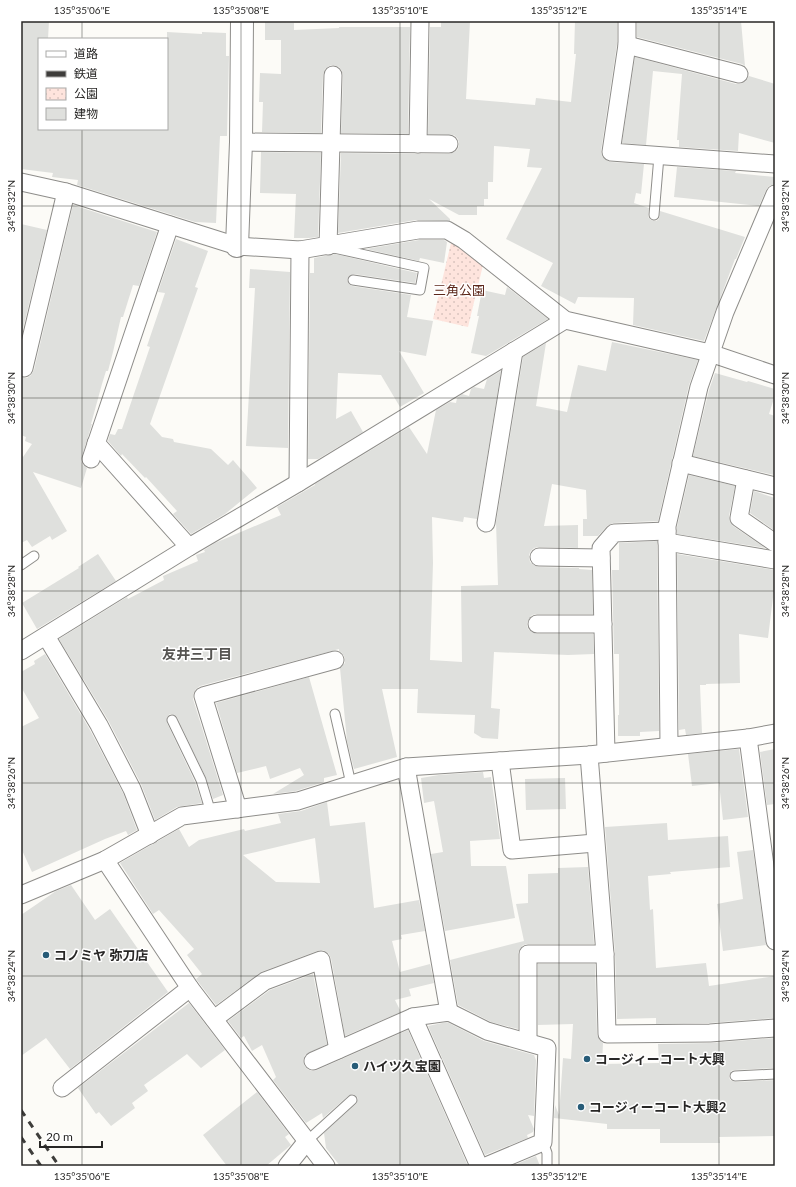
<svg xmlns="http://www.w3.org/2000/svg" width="796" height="1187" viewBox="0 0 796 1187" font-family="Lato,'Noto Sans JP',sans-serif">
	<defs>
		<pattern id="park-dots" width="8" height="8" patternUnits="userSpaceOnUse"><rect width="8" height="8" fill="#fee4dd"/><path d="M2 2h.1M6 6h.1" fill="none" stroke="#dac4be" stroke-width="1.8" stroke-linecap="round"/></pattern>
	</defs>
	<rect width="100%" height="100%" fill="#fcfbf7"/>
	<!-- park -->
	<polygon fill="url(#park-dots)" points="451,243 484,261 468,327 433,319"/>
	<!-- building -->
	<g fill="#dfe0dd" fill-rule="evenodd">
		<polygon points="21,21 49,21 48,39 39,39 39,129 167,129 167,32 202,34 202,32 226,33 226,56 229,56 227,136 220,136 216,223 195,222 77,185 78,180 52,177 53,173 21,169"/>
		<polygon points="441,21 470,21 466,99 535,105 536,98 571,102 576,54 574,54 575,21 617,21 617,44 601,151 602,156 606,160 610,162 644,164 641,194 636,193 634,203 649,208 648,217 651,220 656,221 659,219 660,211 745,237 736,259 735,259 704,341 633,325 634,298 578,297 575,304 541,286 553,263 506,239 542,168 527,167 530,149 494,146 493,182 488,182 488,199 484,199 484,206 477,206 477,215 459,215 429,199 450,219 450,221 416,220 338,233 341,153 449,154 454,152 458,149 459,144 458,139 454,135 428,134 430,27 441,27"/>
		<polygon points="637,21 741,21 745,66 742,64 637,37"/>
		<polygon points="265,22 294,23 294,30 339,28 339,27 410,27 408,134 341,133 343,75 342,71 339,67 333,65 329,66 325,69 323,75 321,133 262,132 263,102 259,102 260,73 281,74 281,40 265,40"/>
		<polygon points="635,57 736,84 741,84 746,81 749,76 775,84 775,143 739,133 738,151 679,147 679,140 677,140 682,74 653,71 646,145 622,143"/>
		<polygon points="261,152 321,153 318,237 309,238 294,238 296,194 260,193"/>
		<polygon points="677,167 736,171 735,173 775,177 775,184 769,186 766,190 759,206 674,197"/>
		<polygon points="73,205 157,232 139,286 133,285 123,317 121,317 113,352 108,371 106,371 102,384 91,424 92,424 82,456 81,461 83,465 87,468 81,488 33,472 67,531 52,540 50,536 32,547 27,540 21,543 21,453 23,457 32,444 25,441 26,437 21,435 21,378 27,378 31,375 34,370"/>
		<polygon points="21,224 47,230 21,337"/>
		<polygon points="176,239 208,251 195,287 198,288 150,424 162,437 173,439 174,442 211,449 228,465 233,460 257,488 225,514 191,534 173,514 177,511 146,477 145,478 122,454 121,456 108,441 110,434 115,435 118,429 122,429 150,347 147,346 165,293 158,292"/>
		<polygon points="419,240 444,240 447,242 444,263 420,258 419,261 366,249"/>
		<polygon points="335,254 417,273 415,283 354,274 349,276 347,280 349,284 352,286 411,295 407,317 433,321 426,356 399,351 424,393 400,407 381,375 338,373 336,419 351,411 363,432 318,459 308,459 310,273 314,273 314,258"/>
		<polygon points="250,269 290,272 288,448 246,446 255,288 249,288"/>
		<polygon points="507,287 548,319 486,356 471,353 479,316 477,316 482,290 505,295"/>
		<polygon points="612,342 698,360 689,385 658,521 613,523 607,526 598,536 583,536 583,519 587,519 586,490 552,484 544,526 578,525 578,548 539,547 534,548 530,552 529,556 530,562 534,565 539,567 579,568 579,569 592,570 593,614 537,614 532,615 529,619 527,624 528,629 532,632 537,634 593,634 594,654 568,655 494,652 491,708 500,709 498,739 482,738 474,733 475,715 417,713 418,689 382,689 397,757 354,769 347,741 340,668 345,663 345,658 342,653 339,651 339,649 200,686 196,689 193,694 193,699 223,795 213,799 206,778 177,717 175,715 170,714 167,717 167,723 195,782 202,803 177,807 155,820 141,784 108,720 59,639 127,597 128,599 164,580 163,576 198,561 196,555 205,552 204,550 215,543 281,515 277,507 315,485 315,484 409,427 427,454 436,410 450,402 456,403 457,398 462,394 469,396 471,389 474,387 484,389 487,379 501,371 477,519 464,517 463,522 432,517 433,563 430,660 462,662 461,586 498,585 496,522 523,357 546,343 536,406 567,412 578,365 606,371"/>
		<polygon points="715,373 747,382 748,381 775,389 775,395 769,414 775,416 774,475 693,456 709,390"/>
		<polygon points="689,475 735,486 729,516 730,522 733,526 765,548 677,534 677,527"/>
		<polygon points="754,491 775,498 775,531 750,513"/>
		<polygon points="657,541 659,731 640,732 640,736 618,736 618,715 619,715 619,654 614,654 612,570 619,570 619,543"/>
		<polygon points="98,554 116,581 37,629 22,603 79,568 78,567"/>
		<polygon points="677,554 775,570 775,581 768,638 739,634 740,683 706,684 706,685 700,685 702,733 686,735 685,729 679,730"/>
		<polygon points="45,654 90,730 123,793 137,830 128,835 126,831 105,839 32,872 21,848 21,727 39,718 21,687 21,672 35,664 34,661"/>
		<polygon points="309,677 337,775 324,778 324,782 296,791 273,794 304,775 300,768 270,779 266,766 237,773 216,703"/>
		<polygon points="739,749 748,817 723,820 719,783 692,786 688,754"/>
		<polygon points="775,749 775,804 767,805 760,752"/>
		<polygon points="483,772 484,778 491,777 500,839 470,841 471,866 506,866 515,918 445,931 431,854 443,852 434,801 424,803 421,778 439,775"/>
		<polygon points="565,778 566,809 526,810 525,779"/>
		<path d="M327,802L330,826L365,822L374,908L419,900L425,931L401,935L402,939L392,941L400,972L430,964L434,983L409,989L411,996L395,1000L401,1012L345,1036L331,958L328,953L323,950L317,951L261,972L216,1005L196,979L202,974L187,955L194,949L159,910L153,914L120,863L179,829L189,847L199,840L244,829L245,831L281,823L278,814L301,811ZM315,838L320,883L276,882L243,855Z"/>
		<polygon points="667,823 668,840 728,836 730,867 670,872 671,874 648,876 650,910 653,909 656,968 706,963 709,986 775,976 775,1018 710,1023 656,1024 656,1018 617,1019 615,953 605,827"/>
		<polygon points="753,850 766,945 723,951 717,904 743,899 737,852"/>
		<polygon points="588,867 594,944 528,944 523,945 520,949 518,954 518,1029 491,1022 458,1005 450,960 524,941 516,904 528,903 528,874 558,873 558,868"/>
		<polygon points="71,885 95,920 110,909 168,992 70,1069 46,1038 21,1056 21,915 56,891"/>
		<polygon points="538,964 595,964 597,1034 599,1039 603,1043 602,1064 659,1063 658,1044 710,1043 775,1038 775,1068 735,1070 731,1071 729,1076 730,1080 735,1082 775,1080 775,1136 719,1137 720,1143 660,1143 660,1129 607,1129 607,1124 554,1118 555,1105 559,1115 563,1058 571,1059 573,1024 538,1025"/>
		<polygon points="313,974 327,1044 305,1055 303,1060 304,1065 307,1069 312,1071 317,1070 408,1030 468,1166 340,1166 326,1148 324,1133 356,1104 358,1098 353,1094 348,1096 323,1118 322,1113 306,1123 273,1080 276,1077 262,1045 252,1051 244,1036 241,1038 228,1021 270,990"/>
		<polygon points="189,1003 225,1050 201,1068 187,1054 144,1085 148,1091 132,1103 135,1108 111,1126 99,1112 96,1114 78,1088"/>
		<polygon points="447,1022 484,1041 534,1055 536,1060 534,1116 528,1115 534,1129 533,1132 527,1135 528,1138 485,1155 428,1026"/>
		<polygon points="257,1092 289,1134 285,1137 291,1145 266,1166 227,1166 203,1135"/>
		<polygon points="536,1156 540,1166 512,1166"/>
	</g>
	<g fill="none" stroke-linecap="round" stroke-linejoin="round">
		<defs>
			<g id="service">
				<polyline points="654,215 659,156"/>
				<polyline points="334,248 424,268 420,290 353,280"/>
				<polyline points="21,565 34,556"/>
				<polyline points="335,714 351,784"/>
				<polyline points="172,720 201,780 211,813"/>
				<polyline points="735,1076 775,1074"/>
				<polyline points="307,1141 352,1100"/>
				<polyline points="543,1142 547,1153 547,1166"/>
			</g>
			<g id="minor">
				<polyline points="627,21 627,45 611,152 775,164"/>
				<polyline points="627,45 739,74"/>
				<polyline points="241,142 449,144"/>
				<polyline points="418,144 420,21"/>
				<polyline points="21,182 66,192 237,246 300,250 418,230 447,230 464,240 565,320 710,353 775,375"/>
				<polyline points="328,246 333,75"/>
				<polyline points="21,367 24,368 66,192"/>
				<polyline points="96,443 189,547"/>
				<polyline points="91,459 170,225"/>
				<polyline points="681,463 775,486"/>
				<polyline points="746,479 739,518 775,543"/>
				<polyline points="298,483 300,250"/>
				<polyline points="486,523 514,351"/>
				<polyline points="667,542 775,560"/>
				<polyline points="539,557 601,558"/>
				<polyline points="537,624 603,624"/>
				<polyline points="46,636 99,725 132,789 150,835"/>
				<polyline points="21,651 189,547 298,483 565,320"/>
				<polyline points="748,738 775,941"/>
				<polyline points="669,746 667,526 699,387 725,312 775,194"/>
				<polyline points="606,753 601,548 614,533 667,531"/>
				<polyline points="589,755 605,954 607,1034 710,1033 775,1028"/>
				<polyline points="500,761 512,850 595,843"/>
				<polyline points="406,767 449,1012"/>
				<polyline points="238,809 203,696 335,660"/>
				<polyline points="105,860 190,988 326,1166"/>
				<polyline points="21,895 105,860 182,816 298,801 406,767 589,755 748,738 775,733"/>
				<polyline points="413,1017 479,1166"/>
				<polyline points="214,1019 265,981 321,960 338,1050"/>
				<polyline points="528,1042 528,954 605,954"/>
				<polyline points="313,1061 413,1017 449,1012 487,1031 547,1048 543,1142 486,1166"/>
				<polyline points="62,1088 190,988"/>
				<polyline points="287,1166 307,1141"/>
			</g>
			<polyline id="tertiary" points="237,246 241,142 242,21"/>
		</defs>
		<!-- service casing -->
		<use href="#service" stroke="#8e8d8a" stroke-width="11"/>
		<!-- minor casing -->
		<use href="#minor" stroke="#8e8d8a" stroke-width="19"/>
		<!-- tertiary casing -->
		<use href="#tertiary" stroke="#8e8d8a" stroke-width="24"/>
		<!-- service -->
		<use href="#service" stroke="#fff" stroke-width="9"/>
		<!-- minor -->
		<use href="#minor" stroke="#fff" stroke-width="17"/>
		<!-- tertiary -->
		<use href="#tertiary" stroke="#fff" stroke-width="22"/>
		<!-- rail -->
		<g stroke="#3e3d3b" stroke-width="3" stroke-dasharray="7 7" stroke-linecap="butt">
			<polyline points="21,1110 59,1166"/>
			<polyline points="21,1137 41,1166"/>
		</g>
	</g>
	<!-- ticks -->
	<path fill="none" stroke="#282726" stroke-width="1" stroke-opacity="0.45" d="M82,21V39M241,21V1166M400,21V1166M559,21V1166M719,21V1166M82,129V1166M21,206H775M21,398H775M21,591H775M21,783H775M21,976H775"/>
	<!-- markers -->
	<g fill="#275c78" stroke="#fff" stroke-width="1.5">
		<circle cx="46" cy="955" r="4"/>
		<circle cx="587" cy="1059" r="4"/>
		<circle cx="355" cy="1066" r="4"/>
		<circle cx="581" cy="1107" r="4"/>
	</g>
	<g text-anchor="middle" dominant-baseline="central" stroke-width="3" stroke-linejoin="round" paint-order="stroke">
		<!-- park labels -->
		<g font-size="13" fill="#5c271a" stroke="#fff">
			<text x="459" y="290">三角公園</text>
		</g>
		<!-- poi labels -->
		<g font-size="13" font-weight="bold" fill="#282726" stroke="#fff" text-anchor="start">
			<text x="54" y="955">コノミヤ 弥刀店</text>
			<text x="595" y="1059">コージィーコート大興</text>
			<text x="363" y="1066">ハイツ久宝園</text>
			<text x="589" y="1107">コージィーコート大興2</text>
		</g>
		<!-- neighbourhood labels -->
		<g font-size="14" font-weight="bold" fill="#555451" stroke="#fff">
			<text x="197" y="653">友井三丁目</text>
		</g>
	</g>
	<!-- border -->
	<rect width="796" height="1187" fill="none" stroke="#ffffff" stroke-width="44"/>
	<!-- legend -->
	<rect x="38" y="38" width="130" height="92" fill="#ffffff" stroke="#a9a9a8"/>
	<rect x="46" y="51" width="20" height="6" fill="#ffffff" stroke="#a9a9a8"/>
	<text x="74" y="58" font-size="12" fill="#282726">道路</text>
	<rect x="46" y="71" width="20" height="6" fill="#3e3d3b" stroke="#a9a9a8"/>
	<text x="74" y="78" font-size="12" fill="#282726">鉄道</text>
	<rect x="46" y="88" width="20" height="12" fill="url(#park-dots)" stroke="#a9a9a8"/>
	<text x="74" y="98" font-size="12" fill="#282726">公園</text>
	<rect x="46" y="108" width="20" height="12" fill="#dfe0dd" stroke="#a9a9a8"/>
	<text x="74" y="118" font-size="12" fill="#282726">建物</text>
	<!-- scale -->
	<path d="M40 1141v6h62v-6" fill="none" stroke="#282726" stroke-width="2"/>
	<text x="46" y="1141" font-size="12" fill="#282726" stroke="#ffffff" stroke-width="3" paint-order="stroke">20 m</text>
	<rect x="22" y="22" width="752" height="1143" fill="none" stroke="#282726" stroke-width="1.5"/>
	<g font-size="10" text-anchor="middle" fill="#282726">
		<text x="82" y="14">135°35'06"E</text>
		<text x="241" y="14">135°35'08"E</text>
		<text x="400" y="14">135°35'10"E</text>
		<text x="559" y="14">135°35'12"E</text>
		<text x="719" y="14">135°35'14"E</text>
		<text transform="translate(11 206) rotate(-90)" y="4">34°38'32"N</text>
		<text transform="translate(785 206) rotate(-90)" y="4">34°38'32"N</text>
		<text transform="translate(11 398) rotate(-90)" y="4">34°38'30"N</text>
		<text transform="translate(785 398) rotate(-90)" y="4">34°38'30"N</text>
		<text transform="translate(11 591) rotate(-90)" y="4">34°38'28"N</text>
		<text transform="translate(785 591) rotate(-90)" y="4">34°38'28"N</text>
		<text transform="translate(11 783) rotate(-90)" y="4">34°38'26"N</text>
		<text transform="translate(785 783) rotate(-90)" y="4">34°38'26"N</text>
		<text transform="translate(11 976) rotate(-90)" y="4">34°38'24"N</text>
		<text transform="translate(785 976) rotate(-90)" y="4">34°38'24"N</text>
		<text x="82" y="1180">135°35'06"E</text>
		<text x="241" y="1180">135°35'08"E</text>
		<text x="400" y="1180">135°35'10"E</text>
		<text x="559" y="1180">135°35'12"E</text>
		<text x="719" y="1180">135°35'14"E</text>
	</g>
</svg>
